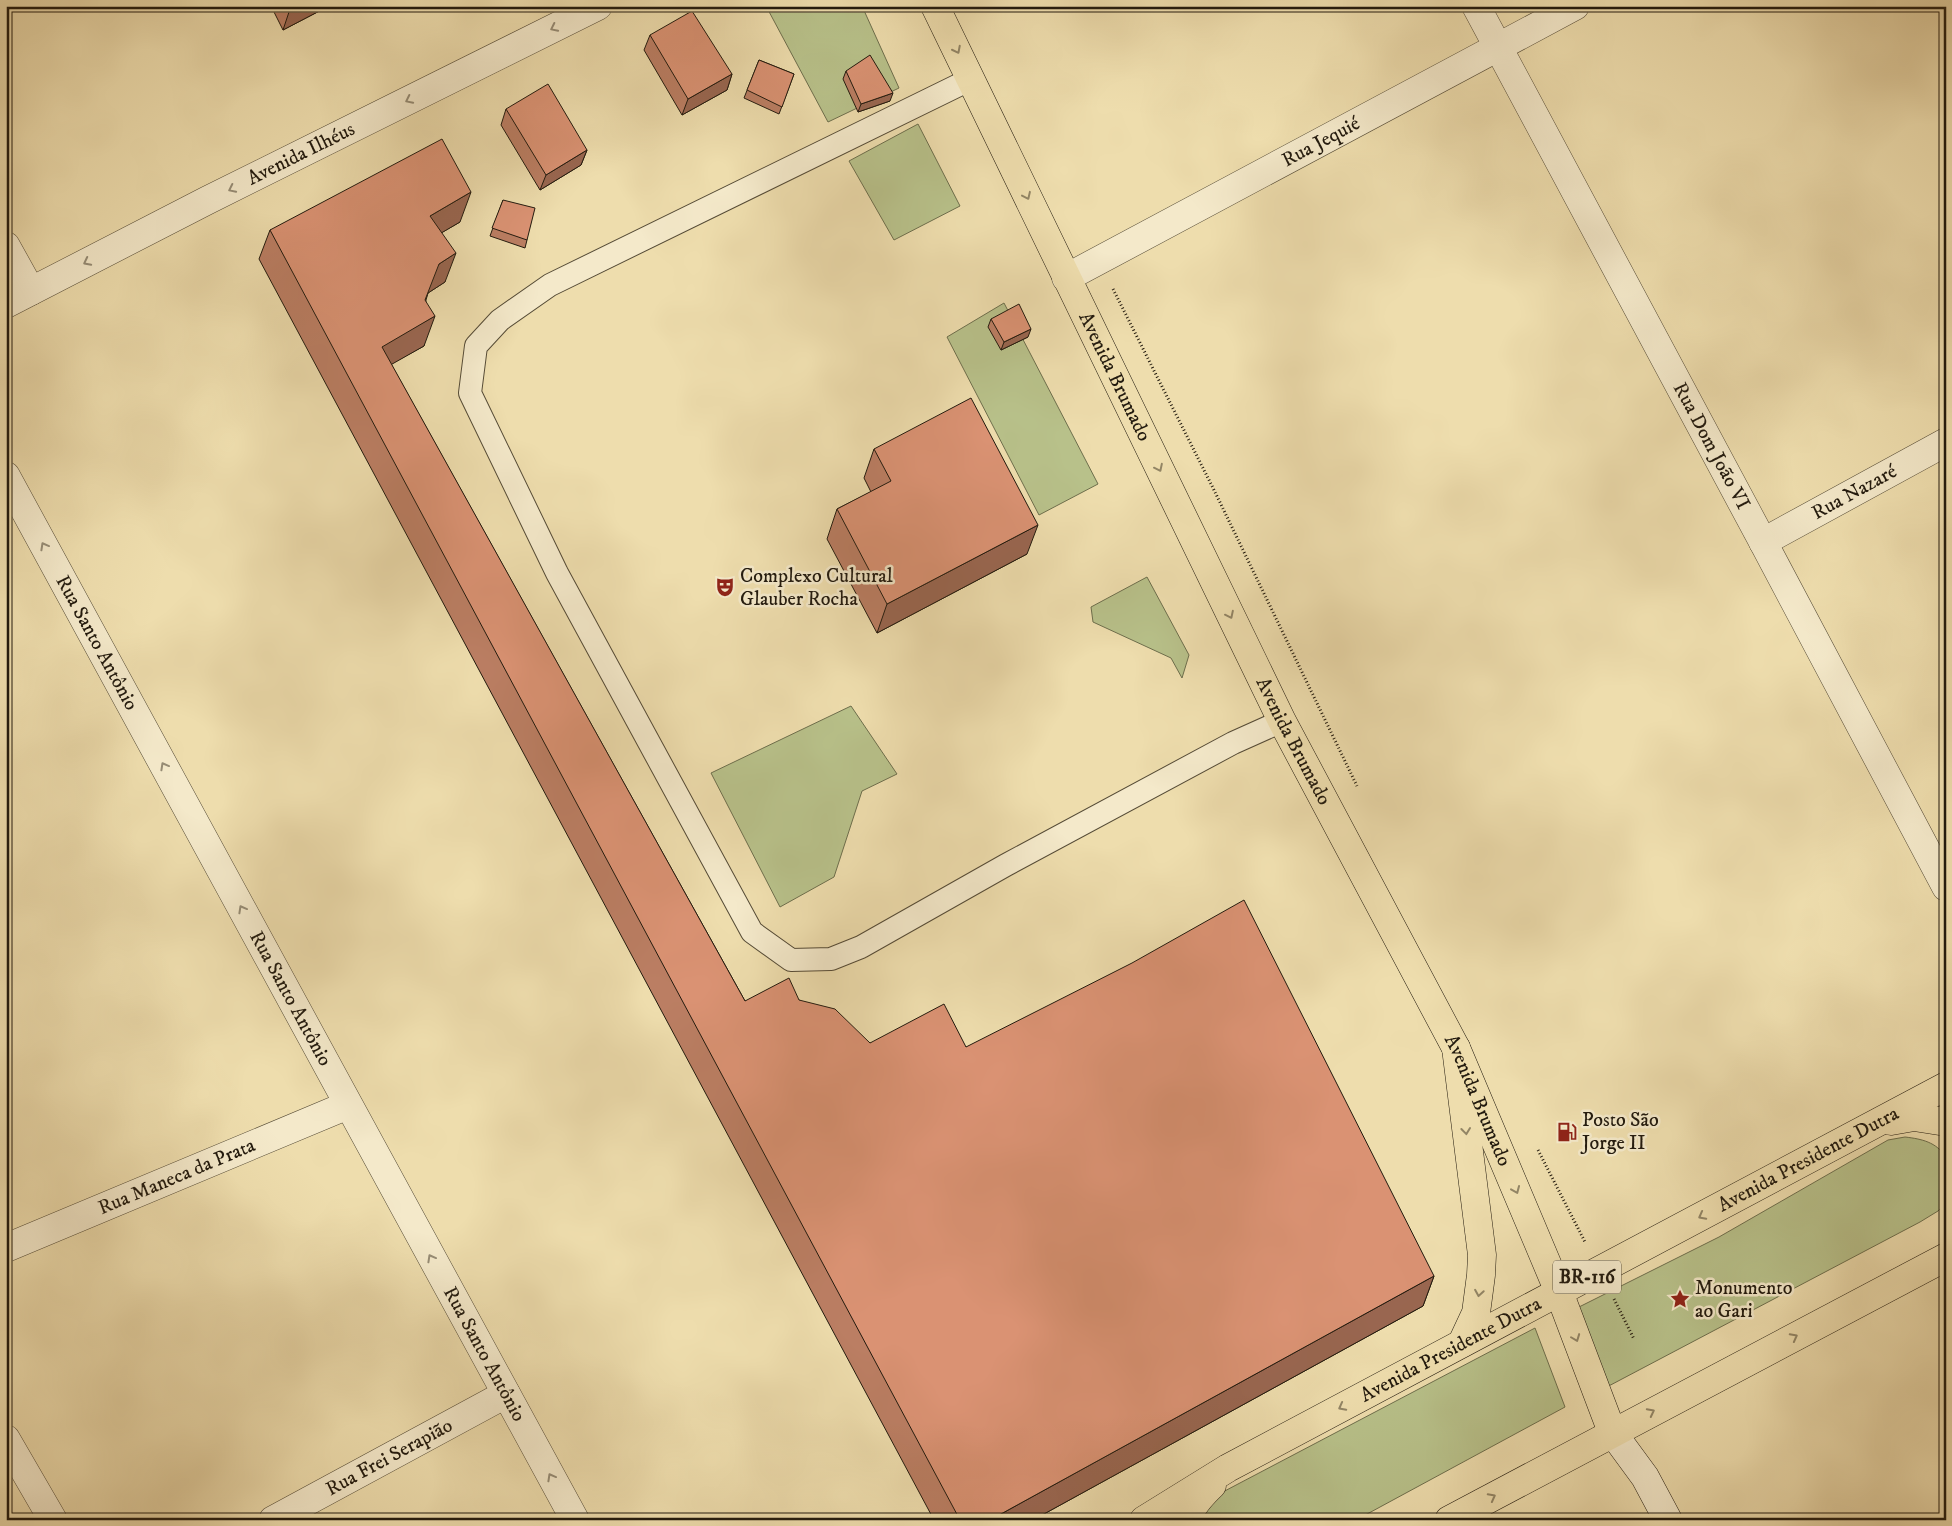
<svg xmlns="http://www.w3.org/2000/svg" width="1952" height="1526" viewBox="0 0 1952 1526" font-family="'IM FELL DW Pica',serif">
	<rect width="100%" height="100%" fill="#eeddad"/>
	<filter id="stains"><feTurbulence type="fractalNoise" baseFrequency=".004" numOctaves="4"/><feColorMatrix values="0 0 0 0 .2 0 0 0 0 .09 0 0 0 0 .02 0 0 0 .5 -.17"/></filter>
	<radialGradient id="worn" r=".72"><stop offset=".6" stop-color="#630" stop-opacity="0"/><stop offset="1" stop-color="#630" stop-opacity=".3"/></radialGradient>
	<!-- green -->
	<g fill="#b8c18a" stroke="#6d6e4c">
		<polygon points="766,6 862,6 899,88 828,122"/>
		<polygon points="918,124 960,206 894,240 849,161"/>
		<polygon points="1004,303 1098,484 1039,515 947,337"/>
		<polygon points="1147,577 1189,655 1182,678 1171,658 1093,622 1091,607"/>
		<polygon points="851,706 897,774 862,791 834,877 780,907 711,773"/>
		<path d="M1905,1137C1922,1139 1936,1142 1946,1157V1203L1938,1211L1920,1222L1603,1389L1575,1309L1719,1237L1888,1140Z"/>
		<polygon points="1535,1328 1565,1407 1356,1520 1200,1520 1204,1511 1219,1494"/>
	</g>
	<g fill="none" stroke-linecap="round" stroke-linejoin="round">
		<defs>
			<polyline id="lane" points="971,79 550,285 500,320 476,346 470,393 557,573 752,932 791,960 831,959 861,947 1006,865 1233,743 1282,721"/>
			<g id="street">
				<path id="s1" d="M1476,6L1763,542L1946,887"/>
				<polyline points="6,246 31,291"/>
				<path id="s2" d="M1066,278L1575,6"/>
				<path id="s3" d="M6,304L208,200L598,6"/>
				<path id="s4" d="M6,476L575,1520"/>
				<path id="s5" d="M1763,542L1946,442"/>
				<path id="s6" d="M6,1248L348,1105"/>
				<polyline points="6,1439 53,1520"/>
				<path id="s7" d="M273,1520L506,1394"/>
			</g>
			<polyline id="secondary" points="1612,1432 1645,1477 1668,1520"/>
			<g id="primary">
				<path id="s8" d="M935,6L1282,721L1456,1048L1559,1292L1612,1432"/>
			</g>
			<g id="highway">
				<polyline points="1456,1048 1482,1255 1481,1275 1476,1313 1462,1343"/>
				<polyline points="1891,1121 1914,1117 1946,1122"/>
				<path id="s9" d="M1144,1520L1228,1468L1946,1086"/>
				<path d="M1189,1520C1189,1507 1203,1494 1212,1485"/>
				<polyline points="1449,1520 1946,1257"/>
			</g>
		</defs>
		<!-- lane casing -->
		<use href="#lane" stroke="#554b36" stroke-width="24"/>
		<!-- street casing -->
		<use href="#street" stroke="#554b36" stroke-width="29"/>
		<!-- secondary casing -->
		<use href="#secondary" stroke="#221a0e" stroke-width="29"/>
		<!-- primary casing -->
		<use href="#primary" stroke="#221a0e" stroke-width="29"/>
		<!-- highway casing -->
		<use href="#highway" stroke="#221a0e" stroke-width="29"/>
		<!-- path -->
		<g stroke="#221a0e" stroke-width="3" stroke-dasharray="1 2.5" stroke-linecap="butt">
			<polyline points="1113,289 1214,490 1357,786"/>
			<polyline points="1538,1150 1585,1242"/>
			<polyline points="1614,1299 1634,1339"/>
		</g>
		<!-- lane -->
		<use href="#lane" stroke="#f4e9ca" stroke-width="22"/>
		<!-- street -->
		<use href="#street" stroke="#f4e9ca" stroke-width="28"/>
		<!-- secondary -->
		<use href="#secondary" stroke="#f4e9ca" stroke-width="28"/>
		<!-- primary -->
		<use href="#primary" stroke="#eeddad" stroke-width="28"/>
		<!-- highway -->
		<use href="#highway" stroke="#eeddad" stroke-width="28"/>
	</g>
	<!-- wall -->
	<g fill="#bb7e63" stroke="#221a0e">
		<polygon points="271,6 329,6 283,30"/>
		<polygon points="650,35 732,74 727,90 682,115 644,50"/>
		<polygon points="759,60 794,74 779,114 744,98"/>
		<polygon points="846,71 890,101 858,112 843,79"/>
		<polygon points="506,109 587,150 581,165 540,190 501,125"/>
		<polygon points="503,200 527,240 525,248 490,236"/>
		<polygon points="460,222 441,233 445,282 428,293 426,300 424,346 391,364 745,1001 799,1000 870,1043 966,1047 1434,1276 1423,1306 1033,1520 934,1520 259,259 270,230"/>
		<polygon points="991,319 1028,337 1001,350 988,327"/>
		<polygon points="874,449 1027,554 877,633 827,539 837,509 871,492 864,478"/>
	</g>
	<!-- shaded-wall -->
	<g fill="#996650" stroke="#221a0e">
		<polygon points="291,6 329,6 283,30"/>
		<polygon points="732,74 727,90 682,115 688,99"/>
		<polygon points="893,93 890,101 858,112 861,104"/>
		<polygon points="587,150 581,165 540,190 546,175"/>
		<polygon points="471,192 460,222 419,246 430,216"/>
		<polygon points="456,253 445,282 428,293 415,327 435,316 424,346 371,376 382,347 439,264"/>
		<polygon points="1031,329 1028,337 1001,350 1004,342"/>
		<polygon points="1038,525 1027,554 877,633 887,604"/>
		<polygon points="1434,1276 1423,1306 1033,1520 990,1520"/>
	</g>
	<!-- building -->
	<g fill="#da9273" stroke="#221a0e">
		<polygon points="692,11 732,74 688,99 650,35"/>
		<polygon points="870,55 893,93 861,104 846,71"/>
		<polygon points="759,60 794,74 782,107 747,90"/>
		<polygon points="548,84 587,150 546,175 506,109"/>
		<polygon points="442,139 471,192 430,216 456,253 439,264 425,300 435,316 382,347 745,1001 789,978 799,1000 835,1009 870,1043 944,1004 966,1047 1132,963 1244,900 1434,1276 990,1520 960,1520 270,230"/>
		<polygon points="503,200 535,208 527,240 492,228"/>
		<polygon points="1019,304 1031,329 1004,342 991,319"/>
		<polygon points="971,398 1038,525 887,604 837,509 891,481 874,449"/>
	</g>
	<!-- one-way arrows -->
	<defs><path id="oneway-chevron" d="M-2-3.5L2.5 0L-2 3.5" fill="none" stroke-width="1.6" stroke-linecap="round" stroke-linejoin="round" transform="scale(1.25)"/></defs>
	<g stroke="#968c75">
		<use href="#oneway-chevron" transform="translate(554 28) rotate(154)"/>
		<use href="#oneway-chevron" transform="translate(409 100) rotate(154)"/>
		<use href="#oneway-chevron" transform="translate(232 189) rotate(154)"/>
		<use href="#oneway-chevron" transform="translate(87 262) rotate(153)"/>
		<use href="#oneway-chevron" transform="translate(44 546) rotate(-119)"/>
		<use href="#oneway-chevron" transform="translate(164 766) rotate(-119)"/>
		<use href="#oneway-chevron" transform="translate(242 909) rotate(-119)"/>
		<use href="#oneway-chevron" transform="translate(431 1258) rotate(-119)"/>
		<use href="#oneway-chevron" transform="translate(551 1477) rotate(-119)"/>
	</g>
	<g stroke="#928565">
		<use href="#oneway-chevron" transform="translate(957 50) rotate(63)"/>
		<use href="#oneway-chevron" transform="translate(1027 196) rotate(65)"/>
		<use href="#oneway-chevron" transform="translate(1159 468) rotate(64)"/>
		<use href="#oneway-chevron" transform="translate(1230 615) rotate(64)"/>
		<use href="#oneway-chevron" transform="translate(1466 1131) rotate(83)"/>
		<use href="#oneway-chevron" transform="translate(1516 1190) rotate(67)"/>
		<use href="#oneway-chevron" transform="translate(1702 1216) rotate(152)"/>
		<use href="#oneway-chevron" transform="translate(1479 1293) rotate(99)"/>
		<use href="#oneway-chevron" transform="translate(1794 1337) rotate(-28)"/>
		<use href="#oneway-chevron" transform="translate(1576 1338) rotate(69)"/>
		<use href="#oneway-chevron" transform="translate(1342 1407) rotate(152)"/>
		<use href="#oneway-chevron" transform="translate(1651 1412) rotate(-27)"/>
		<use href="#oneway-chevron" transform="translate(1492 1497) rotate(-28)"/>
	</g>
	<!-- icons -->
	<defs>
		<symbol id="theatre-bare" viewBox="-9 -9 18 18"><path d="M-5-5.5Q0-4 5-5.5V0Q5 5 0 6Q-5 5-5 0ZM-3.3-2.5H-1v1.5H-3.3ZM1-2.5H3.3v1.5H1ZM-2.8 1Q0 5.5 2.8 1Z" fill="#8f2418" stroke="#f4e9ca" stroke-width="2.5" paint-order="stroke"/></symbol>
		<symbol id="fuel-bare" viewBox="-9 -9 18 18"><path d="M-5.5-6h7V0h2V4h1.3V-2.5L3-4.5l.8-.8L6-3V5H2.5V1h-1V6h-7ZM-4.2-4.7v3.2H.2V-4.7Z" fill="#8f2418" stroke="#f4e9ca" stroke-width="2.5" paint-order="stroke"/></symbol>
		<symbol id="sight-bare" viewBox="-9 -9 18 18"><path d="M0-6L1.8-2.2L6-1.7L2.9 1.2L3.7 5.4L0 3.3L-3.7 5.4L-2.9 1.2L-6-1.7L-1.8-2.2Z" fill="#8f2418" stroke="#f4e9ca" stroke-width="2.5" paint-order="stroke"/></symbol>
	</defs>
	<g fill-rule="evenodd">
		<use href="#theatre-bare" x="711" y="573" width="28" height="28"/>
		<use href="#fuel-bare" x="1553" y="1118" width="28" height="28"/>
		<use href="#sight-bare" x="1666" y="1285" width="28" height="28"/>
	</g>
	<g text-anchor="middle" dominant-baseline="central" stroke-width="5" stroke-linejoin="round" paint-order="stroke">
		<!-- shield labels -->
		<rect fill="#f4e9ca" stroke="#615846" stroke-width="1" x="1553" y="1260.5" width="68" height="33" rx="4"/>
		<g font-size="19" font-weight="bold" fill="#221a0e">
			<text x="1587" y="1277">BR-116</text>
		</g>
		<!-- street labels -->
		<g font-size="20" fill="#221a0e" stroke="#f4e9ca">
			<text stroke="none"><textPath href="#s2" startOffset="289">Rua Jequié</textPath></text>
			<text stroke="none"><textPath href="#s3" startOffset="331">Avenida Ilhéus</textPath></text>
			<text stroke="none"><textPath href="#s8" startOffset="412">Avenida Brumado</textPath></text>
			<text stroke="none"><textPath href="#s1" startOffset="499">Rua Dom João VI</textPath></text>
			<text stroke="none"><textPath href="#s5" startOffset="104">Rua Nazaré</textPath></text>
			<text stroke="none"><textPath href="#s4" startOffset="190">Rua Santo Antônio</textPath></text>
			<text stroke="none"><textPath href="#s8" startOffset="818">Avenida Brumado</textPath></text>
			<text stroke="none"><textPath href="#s4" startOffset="595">Rua Santo Antônio</textPath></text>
			<text stroke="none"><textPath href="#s8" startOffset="1222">Avenida Brumado</textPath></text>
			<text stroke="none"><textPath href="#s9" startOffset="756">Avenida Presidente Dutra</textPath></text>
			<text stroke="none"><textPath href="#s6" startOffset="185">Rua Maneca da Prata</textPath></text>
			<text stroke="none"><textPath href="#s9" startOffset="351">Avenida Presidente Dutra</textPath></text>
			<text stroke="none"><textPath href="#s4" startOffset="1000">Rua Santo Antônio</textPath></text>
			<text stroke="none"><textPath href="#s7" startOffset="132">Rua Frei Serapião</textPath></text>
		</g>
		<!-- poi labels -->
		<g font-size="20" fill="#221a0e" stroke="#f4e9ca" text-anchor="start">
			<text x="740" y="576">Complexo Cultural<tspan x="740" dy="23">Glauber Rocha</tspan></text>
			<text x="1582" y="1120">Posto São<tspan x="1582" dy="23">Jorge II</tspan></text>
			<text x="1695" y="1288">Monumento<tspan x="1695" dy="23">ao Gari</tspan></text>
		</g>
	</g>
	<!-- margin -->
	<rect width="1952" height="1526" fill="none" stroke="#eeddad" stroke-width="25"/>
	<rect x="8" y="8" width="1937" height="1511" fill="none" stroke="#221a0e" stroke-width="2.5"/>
	<rect x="12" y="12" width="1927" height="1501" fill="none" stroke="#221a0e"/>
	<rect width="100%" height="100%" filter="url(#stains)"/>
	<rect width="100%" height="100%" fill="url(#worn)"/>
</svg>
